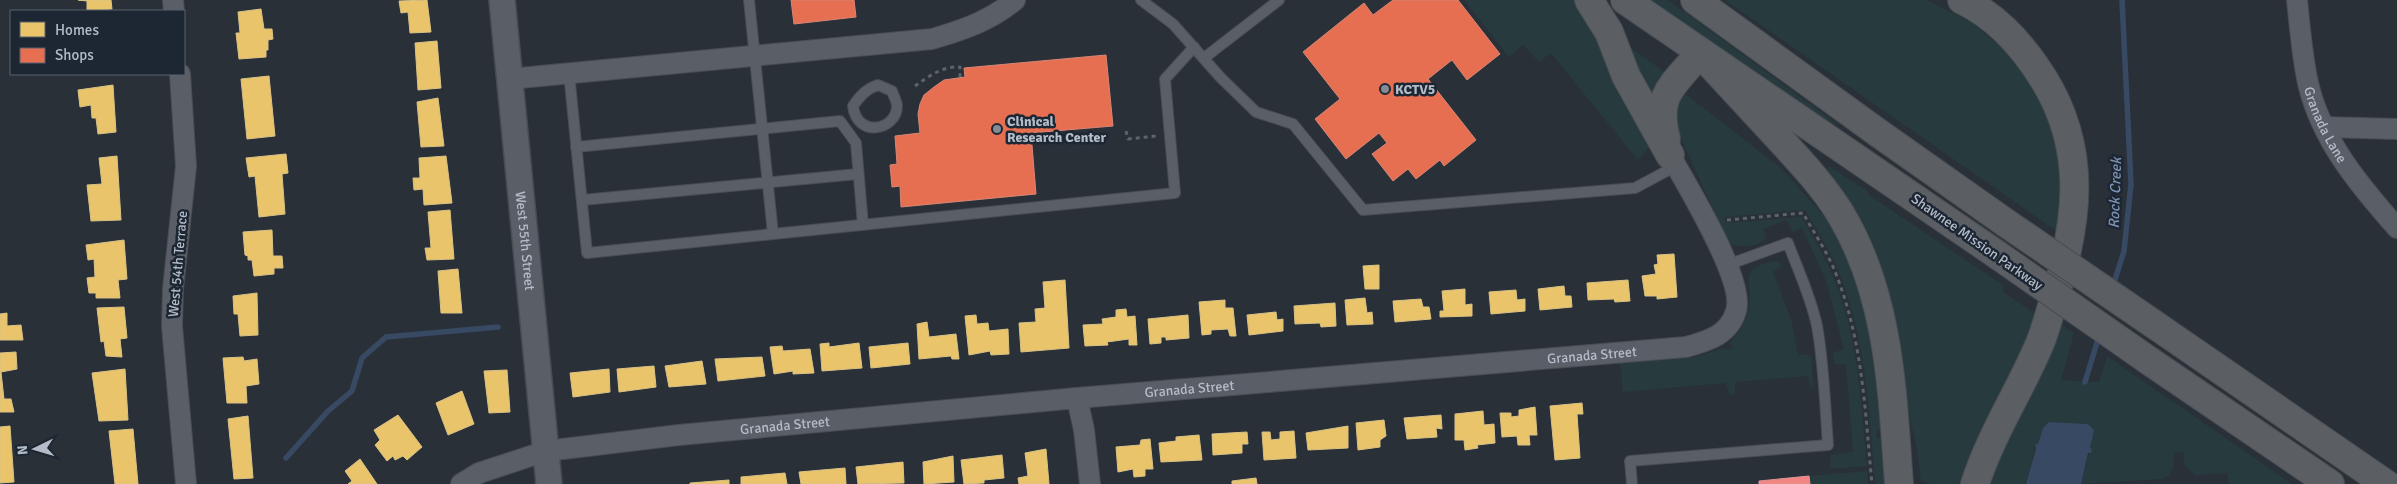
<svg xmlns="http://www.w3.org/2000/svg" width="2397" height="484" viewBox="0 0 2397 484" font-family="Signika,sans-serif">
	<rect width="100%" height="100%" fill="#2a3038"/>
	<!-- green -->
	<g fill="#273a3e">
		<polygon points="1464,0 1574,0 1582,8 1651,145 1638,160 1551,53 1539,62 1523,45 1509,57"/>
		<polygon points="1642,0 1668,0 1828,117 1843,133"/>
		<polygon points="1725,0 1926,0 1971,22 2008,53 2020,66 2046,107 2063,166 2059,211 2061,234"/>
		<polygon points="1624,43 1666,73 1652,94 1623,44"/>
		<path d="M1687,95L1782,169L1829,222L1838,238L1855,277L1873,341L1882,430L1876,431L1877,438H1883L1888,484H1875C1869,411 1866,339 1838,270C1829,249 1816,229 1805,210L1724,217L1726,223L1801,217C1811,233 1821,250 1829,267C1858,330 1861,398 1867,466L1830,469L1831,455L1853,452L1846,364H1835L1832,353L1844,349L1826,280L1802,228L1793,232L1786,220L1763,229L1766,237C1760,248 1737,249 1728,242L1673,121L1672,116L1680,97Z"/>
		<polygon points="1829,166 1867,191 1869,195 2003,285 2003,292 2039,316 1964,484 1932,484 1921,481 1917,449 1903,388 1842,192 1827,168"/>
		<path d="M1777,261L1782,266L1773,272L1792,322L1798,355H1808L1812,358L1813,388L1810,385L1808,376L1735,382V394L1730,396L1726,383L1623,392L1620,363L1695,357L1723,348L1726,350L1734,348L1729,343C1740,332 1747,321 1749,305C1752,279 1738,267 1777,261Z"/>
		<path d="M2061,324L2074,333L2061,380L2099,382L2107,356L2292,484H2229L2227,473L2195,475L2185,466L2183,452L2173,453C2174,465 2175,475 2162,479L2081,484L2089,453L2092,449H2090L2088,424L2049,422L2043,428L2038,445L2036,444L2026,484H1989C2010,429 2042,380 2061,324Z"/>
		<polygon points="1867,471 1868,484 1810,484 1809,476"/>
	</g>
	<!-- water -->
	<polygon fill="#384963" points="2049,422 2088,424 2094,430 2090,448 2092,449 2091,453 2088,453 2081,484 2026,484 2036,449 2035,444 2038,444 2043,428"/>
	<!-- homes -->
	<g fill="#e9c46a" stroke="#d9c286">
		<polygon points="78,0 111,0 112,9 87,11 87,1"/>
		<polygon points="427,0 431,32 410,33 408,12 401,13 399,1"/>
		<polygon points="261,9 264,29 272,29 273,39 268,40 268,50 266,50 266,57 239,59 236,33 240,33 238,12"/>
		<polygon points="437,41 441,88 418,90 415,43"/>
		<polygon points="269,76 275,136 247,139 241,79"/>
		<polygon points="113,85 116,132 98,134 96,118 92,118 91,105 80,107 78,90"/>
		<polygon points="438,98 444,146 421,147 417,102"/>
		<polygon points="286,154 288,173 282,174 285,214 259,217 255,176 249,177 246,158"/>
		<polygon points="117,156 121,220 91,221 87,185 102,184 99,158"/>
		<polygon points="446,156 452,203 424,205 423,189 414,190 413,178 420,178 419,158"/>
		<polygon points="450,210 454,259 427,260 425,248 431,248 428,212"/>
		<polygon points="272,230 273,256 282,256 283,268 274,268 274,274 254,276 252,260 248,260 248,256 245,255 243,232"/>
		<polygon points="124,240 127,279 118,280 120,298 96,298 96,293 89,293 87,278 95,277 94,259 88,260 86,245"/>
		<polygon points="1674,254 1677,297 1657,299 1657,296 1645,296 1642,276 1656,274 1654,265 1658,264 1657,255"/>
		<polygon points="1379,265 1379,289 1365,289 1363,266"/>
		<polygon points="458,269 462,313 441,313 438,271"/>
		<polygon points="1065,280 1069,348 1021,352 1019,323 1036,322 1035,309 1045,308 1043,282"/>
		<polygon points="1628,280 1630,301 1615,302 1614,299 1588,300 1587,283"/>
		<polygon points="1564,286 1565,296 1571,296 1572,307 1540,310 1538,289"/>
		<polygon points="1465,289 1465,305 1472,304 1472,316 1440,317 1440,311 1444,311 1442,291"/>
		<polygon points="1516,290 1517,300 1525,299 1525,311 1491,314 1489,292"/>
		<polygon points="257,293 258,335 240,336 238,314 234,314 233,296"/>
		<polygon points="1365,298 1367,313 1372,312 1373,324 1347,325 1345,300"/>
		<polygon points="1421,299 1423,307 1429,307 1431,319 1395,322 1393,301"/>
		<polygon points="1225,300 1225,308 1233,308 1236,336 1230,336 1228,329 1211,330 1211,334 1202,335 1199,302"/>
		<polygon points="1335,303 1336,326 1321,327 1320,323 1295,324 1294,306"/>
		<polygon points="124,307 127,338 120,339 122,357 106,356 104,341 101,342 97,308"/>
		<polygon points="1126,309 1127,317 1135,316 1137,345 1129,345 1129,339 1107,342 1108,345 1085,346 1083,325 1103,324 1102,319 1116,317 1116,310"/>
		<polygon points="1276,312 1277,320 1283,319 1283,331 1249,335 1247,315"/>
		<polygon points="7,313 7,326 21,325 23,340 0,340 0,314"/>
		<polygon points="976,315 977,324 988,323 989,331 1008,329 1009,354 991,355 990,351 969,355 965,316"/>
		<polygon points="1188,315 1189,338 1166,340 1166,337 1161,337 1161,343 1150,344 1148,319"/>
		<polygon points="927,322 929,337 956,334 959,359 952,359 951,356 919,359 917,324"/>
		<polygon points="829,343 829,347 859,343 862,368 822,371 820,344"/>
		<polygon points="908,343 910,364 871,368 869,347"/>
		<polygon points="782,346 783,351 810,349 814,373 793,374 793,371 774,374 770,347"/>
		<polygon points="16,352 17,369 1,372 4,399 11,399 14,412 0,412 0,353"/>
		<polygon points="243,357 244,361 257,359 259,384 246,386 247,403 227,403 223,358"/>
		<polygon points="762,357 765,376 718,381 715,359"/>
		<polygon points="702,361 706,384 669,387 665,366"/>
		<polygon points="654,366 656,387 619,392 617,369"/>
		<polygon points="125,369 128,420 99,421 92,373"/>
		<polygon points="609,369 610,392 573,397 570,373"/>
		<polygon points="507,370 510,412 489,413 484,371"/>
		<polygon points="462,391 474,424 448,435 436,403"/>
		<polygon points="1582,403 1583,414 1577,414 1580,458 1555,460 1550,406"/>
		<polygon points="1535,407 1537,435 1529,435 1530,445 1518,445 1517,436 1502,437 1500,413 1511,413 1511,417 1519,416 1519,410"/>
		<polygon points="1483,411 1484,425 1494,424 1495,443 1477,445 1478,448 1465,450 1464,440 1455,440 1455,414"/>
		<polygon points="398,415 422,447 407,460 403,456 395,460 393,456 387,461 375,445 380,440 374,430"/>
		<polygon points="1441,415 1442,429 1436,428 1437,437 1407,439 1404,418"/>
		<polygon points="248,416 253,478 234,479 228,419"/>
		<polygon points="1384,420 1386,436 1380,440 1380,447 1358,450 1356,423"/>
		<polygon points="10,426 14,482 0,483 0,427"/>
		<polygon points="1348,426 1348,448 1308,450 1306,433"/>
		<polygon points="133,429 138,484 115,484 109,431"/>
		<polygon points="1294,431 1296,458 1264,460 1262,432 1270,432 1271,440 1280,439 1280,432"/>
		<polygon points="1247,432 1248,444 1242,444 1242,453 1213,455 1212,434"/>
		<polygon points="1199,435 1202,460 1161,462 1159,443 1176,441 1176,437"/>
		<polygon points="1150,439 1153,469 1145,469 1145,476 1134,477 1133,469 1118,472 1116,447 1140,445 1141,440"/>
		<polygon points="1046,449 1049,484 1019,484 1018,478 1028,476 1025,453"/>
		<polygon points="1002,455 1004,478 984,480 984,483 964,484 961,460"/>
		<polygon points="953,456 954,482 924,484 923,462"/>
		<polygon points="360,459 377,484 348,484 352,481 345,471"/>
		<polygon points="903,462 904,483 858,484 856,467"/>
		<polygon points="845,468 846,484 801,484 799,472"/>
		<polygon points="785,473 787,484 741,484 741,477"/>
		<polygon points="1256,478 1257,484 1232,484 1232,481"/>
		<polygon points="729,480 729,484 690,484 690,483"/>
	</g>
	<!-- shops -->
	<g fill="#e76f51" stroke="#d88675">
		<polygon points="791,0 854,0 856,17 794,24"/>
		<polygon points="1393,0 1458,0 1500,54 1467,80 1452,60 1428,79 1476,140 1444,166 1440,160 1416,179 1408,169 1393,181 1372,154 1387,143 1379,133 1346,159 1315,119 1340,99 1303,52 1364,3 1373,15"/>
		<polygon points="1106,55 1113,126 1031,133 1036,194 901,207 900,186 892,187 890,165 897,164 895,136 920,133 918,114 920,104 924,95 934,87 944,80 965,77 964,68"/>
	</g>
	<!-- health -->
	<polygon fill="#f28482" stroke="#df9597" points="1809,476 1810,484 1759,484 1759,481"/>
	<g fill="none" stroke-linecap="round" stroke-linejoin="round">
		<!-- stream -->
		<g stroke="#384963" stroke-width="5.5">
			<polyline points="2113,286 2124,251 2131,184 2122,0"/>
			<polyline points="2085,382 2099,336"/>
			<polyline points="286,458 328,411 352,391 362,358 386,337 498,327"/>
		</g>
		<defs>
			<g id="service">
				<polyline points="749,0 773,234"/>
				<polyline points="1141,0 1173,24 1221,78 1256,112 1293,124 1363,210 1635,188 1676,166"/>
				<polyline points="1204,58 1279,0"/>
				<polyline points="569,73 587,253 1175,193 1165,79 1194,47"/>
				<path d="M878,85L892,91C893,95 897,101 897,106C897,130 857,139 853,106C860,96 866,89 878,85Z"/>
				<polyline points="576,147 840,121 856,143 863,225"/>
				<polyline points="582,200 858,174"/>
				<path d="M1632,484L1630,461L1828,445C1825,405 1824,365 1817,326C1811,297 1798,270 1788,243L1727,265"/>
			</g>
			<g id="minor">
				<polyline points="173,0 174,11"/>
				<path id="s1" d="M2297,0C2300,28 2302,56 2308,83C2321,140 2360,186 2397,228"/>
				<polyline points="180,74 186,166 173,289 172,326 186,484"/>
				<path d="M509,79L932,39C963,30 990,21 1015,0"/>
				<polyline points="2324,127 2397,129"/>
				<polyline points="1077,398 1084,430 1090,484"/>
				<path id="s2" d="M461,484L479,473L546,451L679,435L1077,398L1686,347C1708,341 1729,335 1736,311C1746,281 1686,184 1670,155"/>
			</g>
			<g id="tertiary">
				<path id="s3" d="M502,0L549,484"/>
			</g>
			<g id="trunk">
				<polyline points="1589,0 1609,32 1626,76 1670,155"/>
				<polyline points="1625,0 1999,256"/>
				<polyline points="1695,0 1877,132 2006,223"/>
				<path d="M1962,0C1996,16 2023,46 2043,78C2088,150 2078,222 2054,300C2049,314 2046,329 2040,343C2020,391 1991,434 1975,484"/>
				<path d="M1700,53C1725,80 1750,107 1775,134C1798,159 1822,184 1840,213C1890,296 1892,391 1899,484"/>
				<path d="M1666,139C1654,94 1674,85 1700,53"/>
				<polyline points="2158,327 2386,484"/>
				<polyline points="2148,360 2330,484"/>
			</g>
		</defs>
		<!-- service casing -->
		<use href="#service" stroke="#484c53" stroke-width="12"/>
		<!-- minor casing -->
		<use href="#minor" stroke="#484c53" stroke-width="22"/>
		<!-- tertiary casing -->
		<use href="#tertiary" stroke="#484c53" stroke-width="28"/>
		<!-- trunk casing -->
		<use href="#trunk" stroke="#474c53" stroke-width="30"/>
		<!-- path -->
		<g stroke="#5d636a" stroke-width="3" stroke-dasharray="4 4" stroke-linecap="butt">
			<path d="M915,86C929,76 943,66 960,67V77"/>
			<polyline points="1126,131 1128,139 1156,136"/>
			<path d="M1727,220L1803,213C1814,233 1828,253 1836,274C1863,342 1865,412 1872,484"/>
		</g>
		<!-- service -->
		<use href="#service" stroke="#5a5e66" stroke-width="10"/>
		<!-- minor -->
		<use href="#minor" stroke="#5a5e66" stroke-width="20"/>
		<!-- tertiary -->
		<use href="#tertiary" stroke="#5a5e66" stroke-width="25"/>
		<!-- trunk -->
		<use href="#trunk" stroke="#5b5f64" stroke-width="28"/>
		<defs>
			<g id="trunk-bridge">
				<polyline points="2006,223 2158,327"/>
				<polyline points="1999,256 2148,360"/>
			</g>
		</defs>
		<!-- trunk-bridge casing -->
		<use href="#trunk-bridge" stroke="#474c53" stroke-width="30" stroke-linecap="butt"/>
		<!-- trunk-bridge -->
		<use href="#trunk-bridge" stroke="#5b5f64" stroke-width="28"/>
	</g>
	<!-- markers -->
	<g fill="#848b96" stroke="#1d2633" stroke-width="2">
		<circle cx="1385" cy="89" r="5"/>
		<circle cx="997" cy="129" r="5"/>
	</g>
	<g text-anchor="middle" dominant-baseline="central" stroke-width="5" stroke-linejoin="round" paint-order="stroke">
		<!-- poi labels -->
		<g font-size="14" font-weight="bold" fill="#b4bcc9" stroke="#1d2633" text-anchor="start">
			<text x="1395" y="89">KCTV5</text>
			<text x="1007" y="121">Clinical<tspan x="1007" dy="16">Research Center</tspan></text>
		</g>
		<!-- street labels -->
		<g font-size="14" fill="#b4bcc9" stroke="#1d2633">
			<text stroke="none"><textPath href="#s1" startOffset="129">Granada Lane</textPath></text>
			<text stroke="none"><textPath href="#s3" startOffset="242">West 55th Street</textPath></text>
			<text transform="translate(1977 242) rotate(35)">Shawnee Mission Parkway</text>
			<text transform="translate(178 264) rotate(-85)">West 54th Terrace</text>
			<text stroke="none"><textPath href="#s2" startOffset="1142">Granada Street</textPath></text>
			<text stroke="none"><textPath href="#s2" startOffset="738">Granada Street</textPath></text>
			<text stroke="none"><textPath href="#s2" startOffset="332">Granada Street</textPath></text>
		</g>
		<!-- water labels -->
		<g font-size="15" font-style="italic" fill="#7c92b1" stroke="#1d2633">
			<text transform="translate(2115 193) rotate(-88)">Rock Creek</text>
		</g>
	</g>
	<!-- legend -->
	<rect x="10" y="10" width="175" height="65" fill="#1d2633" stroke="#59626f"/>
	<rect x="20" y="22" width="25" height="15" fill="#e9c46a" stroke="#59626f"/>
	<text x="55" y="35" font-size="15" fill="#b4bcc9">Homes</text>
	<rect x="20" y="48" width="25" height="15" fill="#e76f51" stroke="#59626f"/>
	<text x="55" y="60" font-size="15" fill="#b4bcc9">Shops</text>
	<!-- north arrow -->
	<g transform="translate(35 449) rotate(265)" stroke="#1d2633" stroke-width="4" paint-order="stroke">
	<path d="M0-4L9 19L0 12L-9 19Z" fill="#b4bcc9"/>
	<text y="-8" font-size="14" font-weight="bold" text-anchor="middle" fill="#b4bcc9">N</text>
	</g>
</svg>
